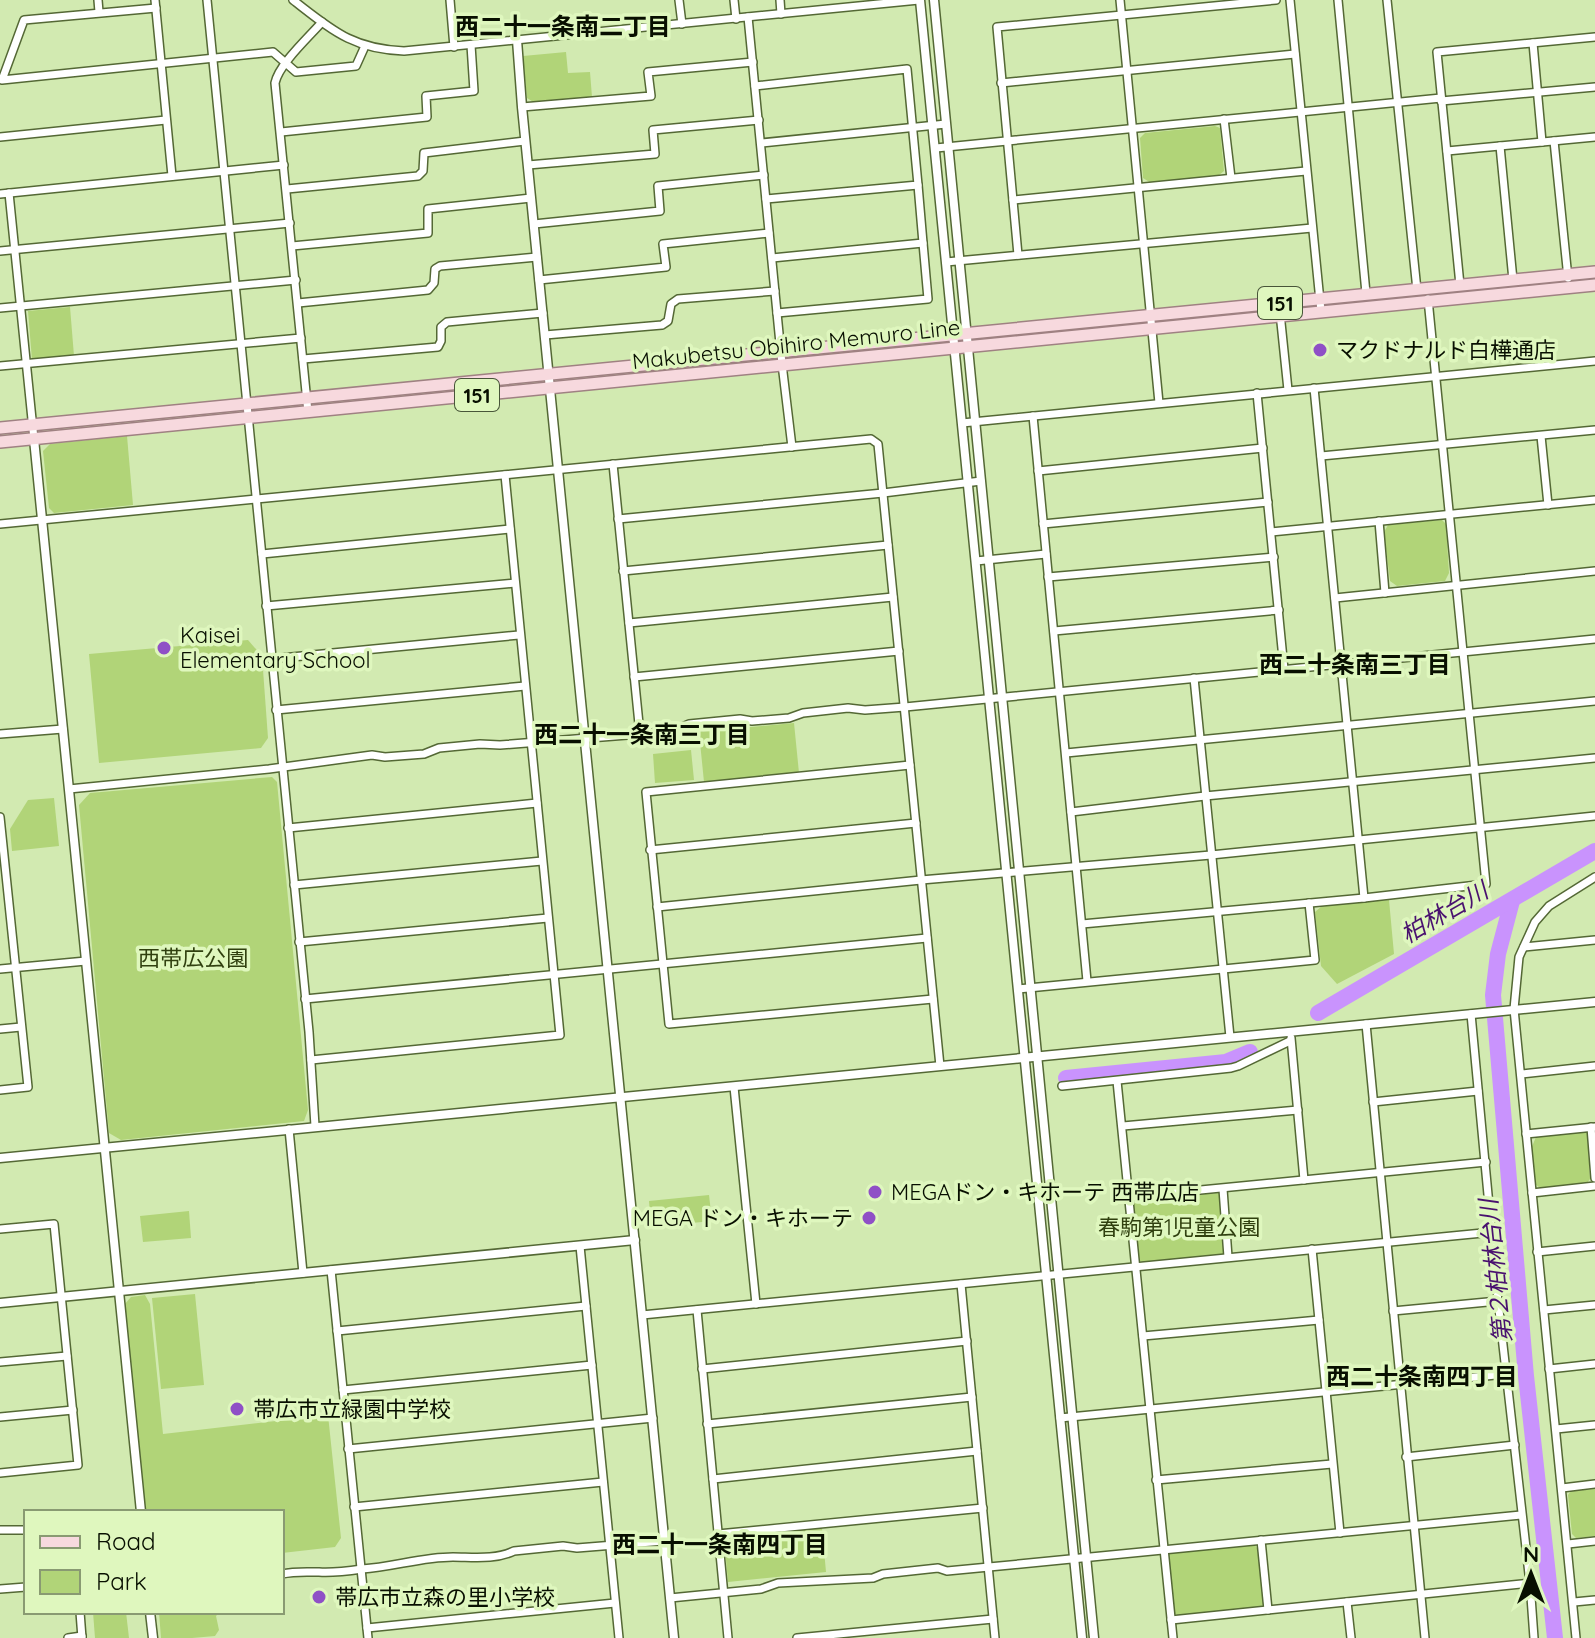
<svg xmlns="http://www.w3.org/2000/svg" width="1595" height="1638" viewBox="0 0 1595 1638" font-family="Quicksand,'Noto Sans JP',sans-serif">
	<rect width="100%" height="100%" fill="#d2eab1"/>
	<!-- green -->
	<g fill="#b1d478">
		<polygon points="566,52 568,73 590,72 592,97 535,103 527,98 523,56"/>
		<polygon points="1215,126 1220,128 1224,171 1219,175 1151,183 1143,178 1140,138 1145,133"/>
		<polygon points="70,307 74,356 32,360 28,311"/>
		<polygon points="127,436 133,505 54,513 49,508 43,451 50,444"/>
		<polygon points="1442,520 1446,524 1449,573 1445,581 1397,586 1390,581 1384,532 1388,525"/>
		<polygon points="248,640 262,656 268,738 261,748 99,763 89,654"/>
		<polygon points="794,723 799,773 704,782 699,732"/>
		<polygon points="691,750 694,780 655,783 653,754"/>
		<polygon points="272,777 277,782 308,1110 304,1121 121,1140 109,1133 79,805 90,793"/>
		<polygon points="54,798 59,846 12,851 10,829 28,800"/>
		<polygon points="1389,900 1394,954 1337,984 1321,966 1315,912 1322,906"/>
		<polygon points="1587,1132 1590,1179 1587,1183 1540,1188 1535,1184 1531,1149 1536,1137"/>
		<polygon points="1220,1193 1225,1248 1223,1255 1142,1262 1138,1260 1133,1199"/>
		<polygon points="709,1195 712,1221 651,1227 649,1201"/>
		<polygon points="189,1211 191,1238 143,1242 140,1216"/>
		<polygon points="195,1294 204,1385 161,1389 152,1298"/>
		<polygon points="145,1295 150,1304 163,1434 328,1415 341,1538 335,1547 282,1553 282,1512 146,1512 124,1305 131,1297"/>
		<polygon points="1595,1489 1595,1536 1576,1538 1572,1534 1568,1495 1571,1491"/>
		<polygon points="822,1528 826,1572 728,1582 724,1538"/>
		<polygon points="1254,1544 1257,1548 1265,1603 1260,1607 1180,1617 1174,1613 1169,1554 1171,1552"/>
		<polygon points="93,1612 126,1612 129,1638 95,1638"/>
		<polygon points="159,1612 220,1612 216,1616 219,1630 215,1636 192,1638 161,1638"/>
	</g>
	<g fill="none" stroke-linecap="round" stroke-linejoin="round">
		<!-- river -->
		<g stroke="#c993fd" stroke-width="16">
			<polyline points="1512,901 1498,954 1493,995 1526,1376 1555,1638"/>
			<polyline points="1318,1013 1595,851"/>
			<polyline points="1066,1078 1226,1062 1250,1052"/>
		</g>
		<defs>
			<g id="minor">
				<polyline points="98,0 99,12"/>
				<polyline points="155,0 172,176"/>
				<polyline points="207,0 309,1032 315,1126"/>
				<path d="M293,0C332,30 352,49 404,51L919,0"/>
				<polyline points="450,0 454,47"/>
				<polyline points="679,0 682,24"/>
				<polyline points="734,0 736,19"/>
				<polyline points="780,0 781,14"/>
				<polyline points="1120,0 1159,403"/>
				<polyline points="1290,0 1321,311"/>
				<polyline points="1338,0 1366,293"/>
				<polyline points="1387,0 1417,290"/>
				<polyline points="156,8 24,20 2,80 273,52 296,72 356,66 365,46"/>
				<polyline points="748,17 782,364 792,447"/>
				<polyline points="1533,43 1542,142"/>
				<polyline points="1001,83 1295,54"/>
				<polyline points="755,86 907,69 918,185 766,199"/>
				<polyline points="1441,101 1595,87"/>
				<polyline points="522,107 651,96 648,72 753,62"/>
				<polyline points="1224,119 1231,178"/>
				<polyline points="281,132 427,117 426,96 474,91 471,45"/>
				<polyline points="0,137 166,120"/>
				<polyline points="1554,141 1568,278"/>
				<polyline points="761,143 946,124"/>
				<polyline points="1500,146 1513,280"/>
				<polyline points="936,148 1441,98"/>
				<polyline points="1447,151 1595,137"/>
				<polyline points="528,165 655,154 653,130 759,120"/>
				<polyline points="287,189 418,176 423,171 424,153 525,141"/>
				<polyline points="9,193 34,439"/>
				<polyline points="0,194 284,165"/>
				<polyline points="1013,200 1306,171"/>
				<polyline points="534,224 660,211 658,186 764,175"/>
				<polyline points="292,246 428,233 428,209 531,198"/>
				<polyline points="0,251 290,223"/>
				<polyline points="1018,255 997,27 1276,0"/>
				<polyline points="772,258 923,243 918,185"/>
				<polyline points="946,262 1312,228"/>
				<polyline points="539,280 666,267 663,244 769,233"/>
				<polyline points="1460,285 1437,52 1595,37"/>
				<polyline points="298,303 428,290 434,283 435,269 440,266 537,257"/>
				<polyline points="0,308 296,280"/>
				<polyline points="777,313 928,299 923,243"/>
				<polyline points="1280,313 1288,390"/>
				<polyline points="545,335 662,325 668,321 671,304 678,299 775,291"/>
				<polyline points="303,359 438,347 441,341 441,327 447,322 543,313"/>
				<polyline points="0,366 301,338"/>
				<polyline points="1314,388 1364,898"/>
				<polyline points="1257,393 1284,669"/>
				<path d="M308,412L275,83C279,64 309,37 322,22"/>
				<polyline points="1033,416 1087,981"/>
				<polyline points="962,423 1595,361"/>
				<polyline points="1541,436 1548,505"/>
				<polyline points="1321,456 1595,430"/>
				<polyline points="613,464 640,734"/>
				<polyline points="1038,471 1263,448"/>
				<polyline points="618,519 883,493 981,481"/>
				<polyline points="1379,521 1385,593"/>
				<polyline points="0,524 871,439 878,444 940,1066"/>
				<polyline points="1043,524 1268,502"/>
				<polyline points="1271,532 1595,500"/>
				<polyline points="262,554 510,529"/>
				<polyline points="976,561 1046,554"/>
				<polyline points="623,571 888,545"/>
				<polyline points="1048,577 1274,557"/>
				<polyline points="1335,598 1595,571"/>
				<polyline points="266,606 515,583"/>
				<polyline points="629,623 893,597"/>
				<polyline points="1054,631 1279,610"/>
				<polyline points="271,659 519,635"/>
				<polyline points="634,677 899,651"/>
				<polyline points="1194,678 1230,1037"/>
				<polyline points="276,710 525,686"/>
				<polyline points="0,734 63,729"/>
				<polyline points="1066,753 1595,701"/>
				<polyline points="910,765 646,792 669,1024 933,999"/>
				<polyline points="69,789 269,769 372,755 385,757 424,754 439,748 480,744 500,745 640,734 680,728 689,724 740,719 752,721 789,718 803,713 848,708 865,710 905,707 1595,639"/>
				<polyline points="1071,812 1205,796 1595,758"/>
				<polyline points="0,817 28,1087 0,1090"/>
				<polyline points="288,828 537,803"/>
				<polyline points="650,850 916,823"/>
				<polyline points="294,885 542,861"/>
				<polyline points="657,907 921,880 1211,855 1595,816"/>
				<polyline points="1082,924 1364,898 1486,884 1428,299"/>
				<polyline points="299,942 548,918"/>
				<polyline points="1524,947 1595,940"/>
				<polyline points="0,969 86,961"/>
				<polyline points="1018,989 1315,960 1309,903"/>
				<polyline points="305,999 927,938"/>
				<polyline points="1471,1014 1498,1301 1530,1583 1534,1638"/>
				<polyline points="1366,1024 1425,1638"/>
				<polyline points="0,1029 21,1027"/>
				<polyline points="1291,1038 1304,1180"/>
				<polyline points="311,1060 560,1035 505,475"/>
				<polyline points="1521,1074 1595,1066"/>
				<polyline points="1117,1081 1173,1638"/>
				<polyline points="1062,1086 1231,1068 1238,1066 1290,1041"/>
				<polyline points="734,1087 756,1304"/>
				<polyline points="1373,1102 1478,1091"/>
				<polyline points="1123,1126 1298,1110"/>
				<polyline points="1591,1127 1595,1178"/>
				<polyline points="289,1129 303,1273"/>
				<polyline points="1526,1134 1595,1127"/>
				<polyline points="1223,1189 1228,1257"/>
				<polyline points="1532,1193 1595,1186"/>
				<polyline points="1129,1197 1486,1162"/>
				<polyline points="0,1229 54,1224 78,1465 0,1473"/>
				<polyline points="580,1246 619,1638"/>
				<polyline points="1312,1249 1340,1533"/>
				<polyline points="1537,1252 1595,1246"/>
				<polyline points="331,1270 368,1638"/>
				<polyline points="961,1284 995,1638"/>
				<polyline points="697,1310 728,1638"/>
				<polyline points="1544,1310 1595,1305"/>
				<polyline points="1393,1311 1498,1301"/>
				<polyline points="642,1315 1493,1232"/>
				<polyline points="337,1331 586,1306"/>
				<polyline points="1143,1336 1319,1320"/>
				<polyline points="0,1362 67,1356"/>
				<polyline points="702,1369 967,1341"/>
				<polyline points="1549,1369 1595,1364"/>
				<polyline points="343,1390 592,1365"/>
				<polyline points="0,1417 73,1410"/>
				<polyline points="1060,1418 1506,1374"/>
				<polyline points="707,1424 972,1397"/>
				<polyline points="1556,1429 1595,1425"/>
				<polyline points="348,1449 653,1418"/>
				<polyline points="1406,1457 1515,1445"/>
				<polyline points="713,1479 977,1451"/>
				<polyline points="1156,1480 1332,1464"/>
				<polyline points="1562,1488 1595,1484"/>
				<polyline points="354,1507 603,1482"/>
				<polyline points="0,1530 26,1530"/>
				<polyline points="718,1534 983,1508"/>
				<polyline points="1261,1540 1268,1610"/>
				<polyline points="1568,1544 1595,1541"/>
				<path d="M282,1574C295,1571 306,1572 319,1572C333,1573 348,1571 362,1569C393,1567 422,1557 453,1557C473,1557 495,1560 514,1551L563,1546L577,1548L664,1541"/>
				<polyline points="0,1589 26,1587"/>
				<polyline points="670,1598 761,1589 778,1583 873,1578 883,1574 938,1568 947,1571 989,1567 1521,1515"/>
				<polyline points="1347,1602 1351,1638"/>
				<polyline points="1574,1602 1595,1600"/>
				<polyline points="80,1612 82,1638"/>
				<polyline points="1171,1620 1530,1583"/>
				<polyline points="367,1628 615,1603"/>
				<polyline points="68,1638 82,1636"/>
				<polyline points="797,1638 993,1619"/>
				<polyline points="1576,1638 1514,1009 1519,957 1535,922 1549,906 1595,877"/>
			</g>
			<g id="tertiary">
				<polyline points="920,0 1082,1638"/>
				<polyline points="934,0 1094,1638"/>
				<polyline points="517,40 522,107 674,1638"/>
				<polyline points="34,439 141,1512"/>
				<polyline points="0,1158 1595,1002"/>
				<polyline points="0,1303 635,1240"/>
				<polyline points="150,1612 153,1638"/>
			</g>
			<g id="primary">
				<polyline points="0,428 1595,272"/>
				<polyline points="0,442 1595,285"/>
			</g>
		</defs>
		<!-- minor casing -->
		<use href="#minor" stroke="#546835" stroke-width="10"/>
		<!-- tertiary casing -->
		<use href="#tertiary" stroke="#546835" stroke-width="11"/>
		<!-- primary casing -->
		<use href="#primary" stroke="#9f8182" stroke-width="14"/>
		<!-- minor -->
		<use href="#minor" stroke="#fff" stroke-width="7"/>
		<!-- tertiary -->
		<use href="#tertiary" stroke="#fff" stroke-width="8"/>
		<!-- primary -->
		<use href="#primary" stroke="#f7d9de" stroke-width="11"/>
	</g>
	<!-- markers -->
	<g fill="#8f50c6" stroke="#dff7be" stroke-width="3">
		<circle cx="1320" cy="350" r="8"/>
		<circle cx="164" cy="648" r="8"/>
		<circle cx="875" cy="1192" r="8"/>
		<circle cx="869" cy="1218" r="8"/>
		<circle cx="237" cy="1409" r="8"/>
		<circle cx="319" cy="1597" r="8"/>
	</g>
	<g text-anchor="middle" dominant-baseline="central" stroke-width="7" stroke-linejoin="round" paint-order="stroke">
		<!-- shield labels -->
		<g fill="#dff7be" stroke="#485539" stroke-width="2">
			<rect x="1258" y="287" width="44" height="32" rx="6"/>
			<rect x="455" y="379" width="44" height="32" rx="6"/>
		</g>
		<g font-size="20" font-weight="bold" fill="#080f00">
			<text x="1280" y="303">151</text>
			<text x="477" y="395">151</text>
		</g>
		<!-- street labels -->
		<g font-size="22" fill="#080f00" stroke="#dff7be">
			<text transform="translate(796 344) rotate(-6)">Makubetsu Obihiro Memuro Line</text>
		</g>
		<!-- poi labels -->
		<g font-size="22" fill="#080f00" stroke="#dff7be" text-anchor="start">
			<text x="1336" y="350">マクドナルド白樺通店</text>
			<text x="180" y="635">Kaisei<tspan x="180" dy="25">Elementary School</tspan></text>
			<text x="891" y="1192">MEGAドン・キホーテ 西帯広店</text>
			<text x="853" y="1218" text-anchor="end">MEGA ドン・キホーテ</text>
			<text x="253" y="1409">帯広市立緑園中学校</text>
			<text x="335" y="1597">帯広市立森の里小学校</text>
		</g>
		<!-- park labels -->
		<g font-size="22" fill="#30400f" stroke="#dff7be">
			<text x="193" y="958">西帯広公園</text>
			<text x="1179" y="1227">春駒第1児童公園</text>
		</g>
		<!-- neighbourhood labels -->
		<g font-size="24" font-weight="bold" fill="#080f00" stroke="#dff7be">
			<text x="563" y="26">西二十一条南二丁目</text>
			<text x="1355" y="664">西二十条南三丁目</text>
			<text x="642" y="734">西二十一条南三丁目</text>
			<text x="1422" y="1376">西二十条南四丁目</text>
			<text x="720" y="1544">西二十一条南四丁目</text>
		</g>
		<!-- water labels -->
		<g font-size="24" font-style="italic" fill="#49116f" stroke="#dff7be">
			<text transform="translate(1444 912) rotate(-30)">柏林台川</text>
			<text transform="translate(1495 1271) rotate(-96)">第２柏林台川</text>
		</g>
	</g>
	<!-- legend -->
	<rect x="24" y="1510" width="260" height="104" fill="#dff7be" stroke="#899a72" stroke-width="2"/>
	<rect x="40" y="1536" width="40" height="12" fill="#f7d9de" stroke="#899a72" stroke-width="2"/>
	<text x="96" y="1550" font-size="24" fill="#080f00">Road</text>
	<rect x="40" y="1570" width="40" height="24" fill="#b1d478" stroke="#899a72" stroke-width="2"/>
	<text x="96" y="1590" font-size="24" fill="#080f00">Park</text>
	<!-- north arrow -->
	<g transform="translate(1531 1574)" stroke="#dff7be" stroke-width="6" paint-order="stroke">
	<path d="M0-6L14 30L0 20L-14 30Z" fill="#080f00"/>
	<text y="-12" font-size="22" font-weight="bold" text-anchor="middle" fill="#080f00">N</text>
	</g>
</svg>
